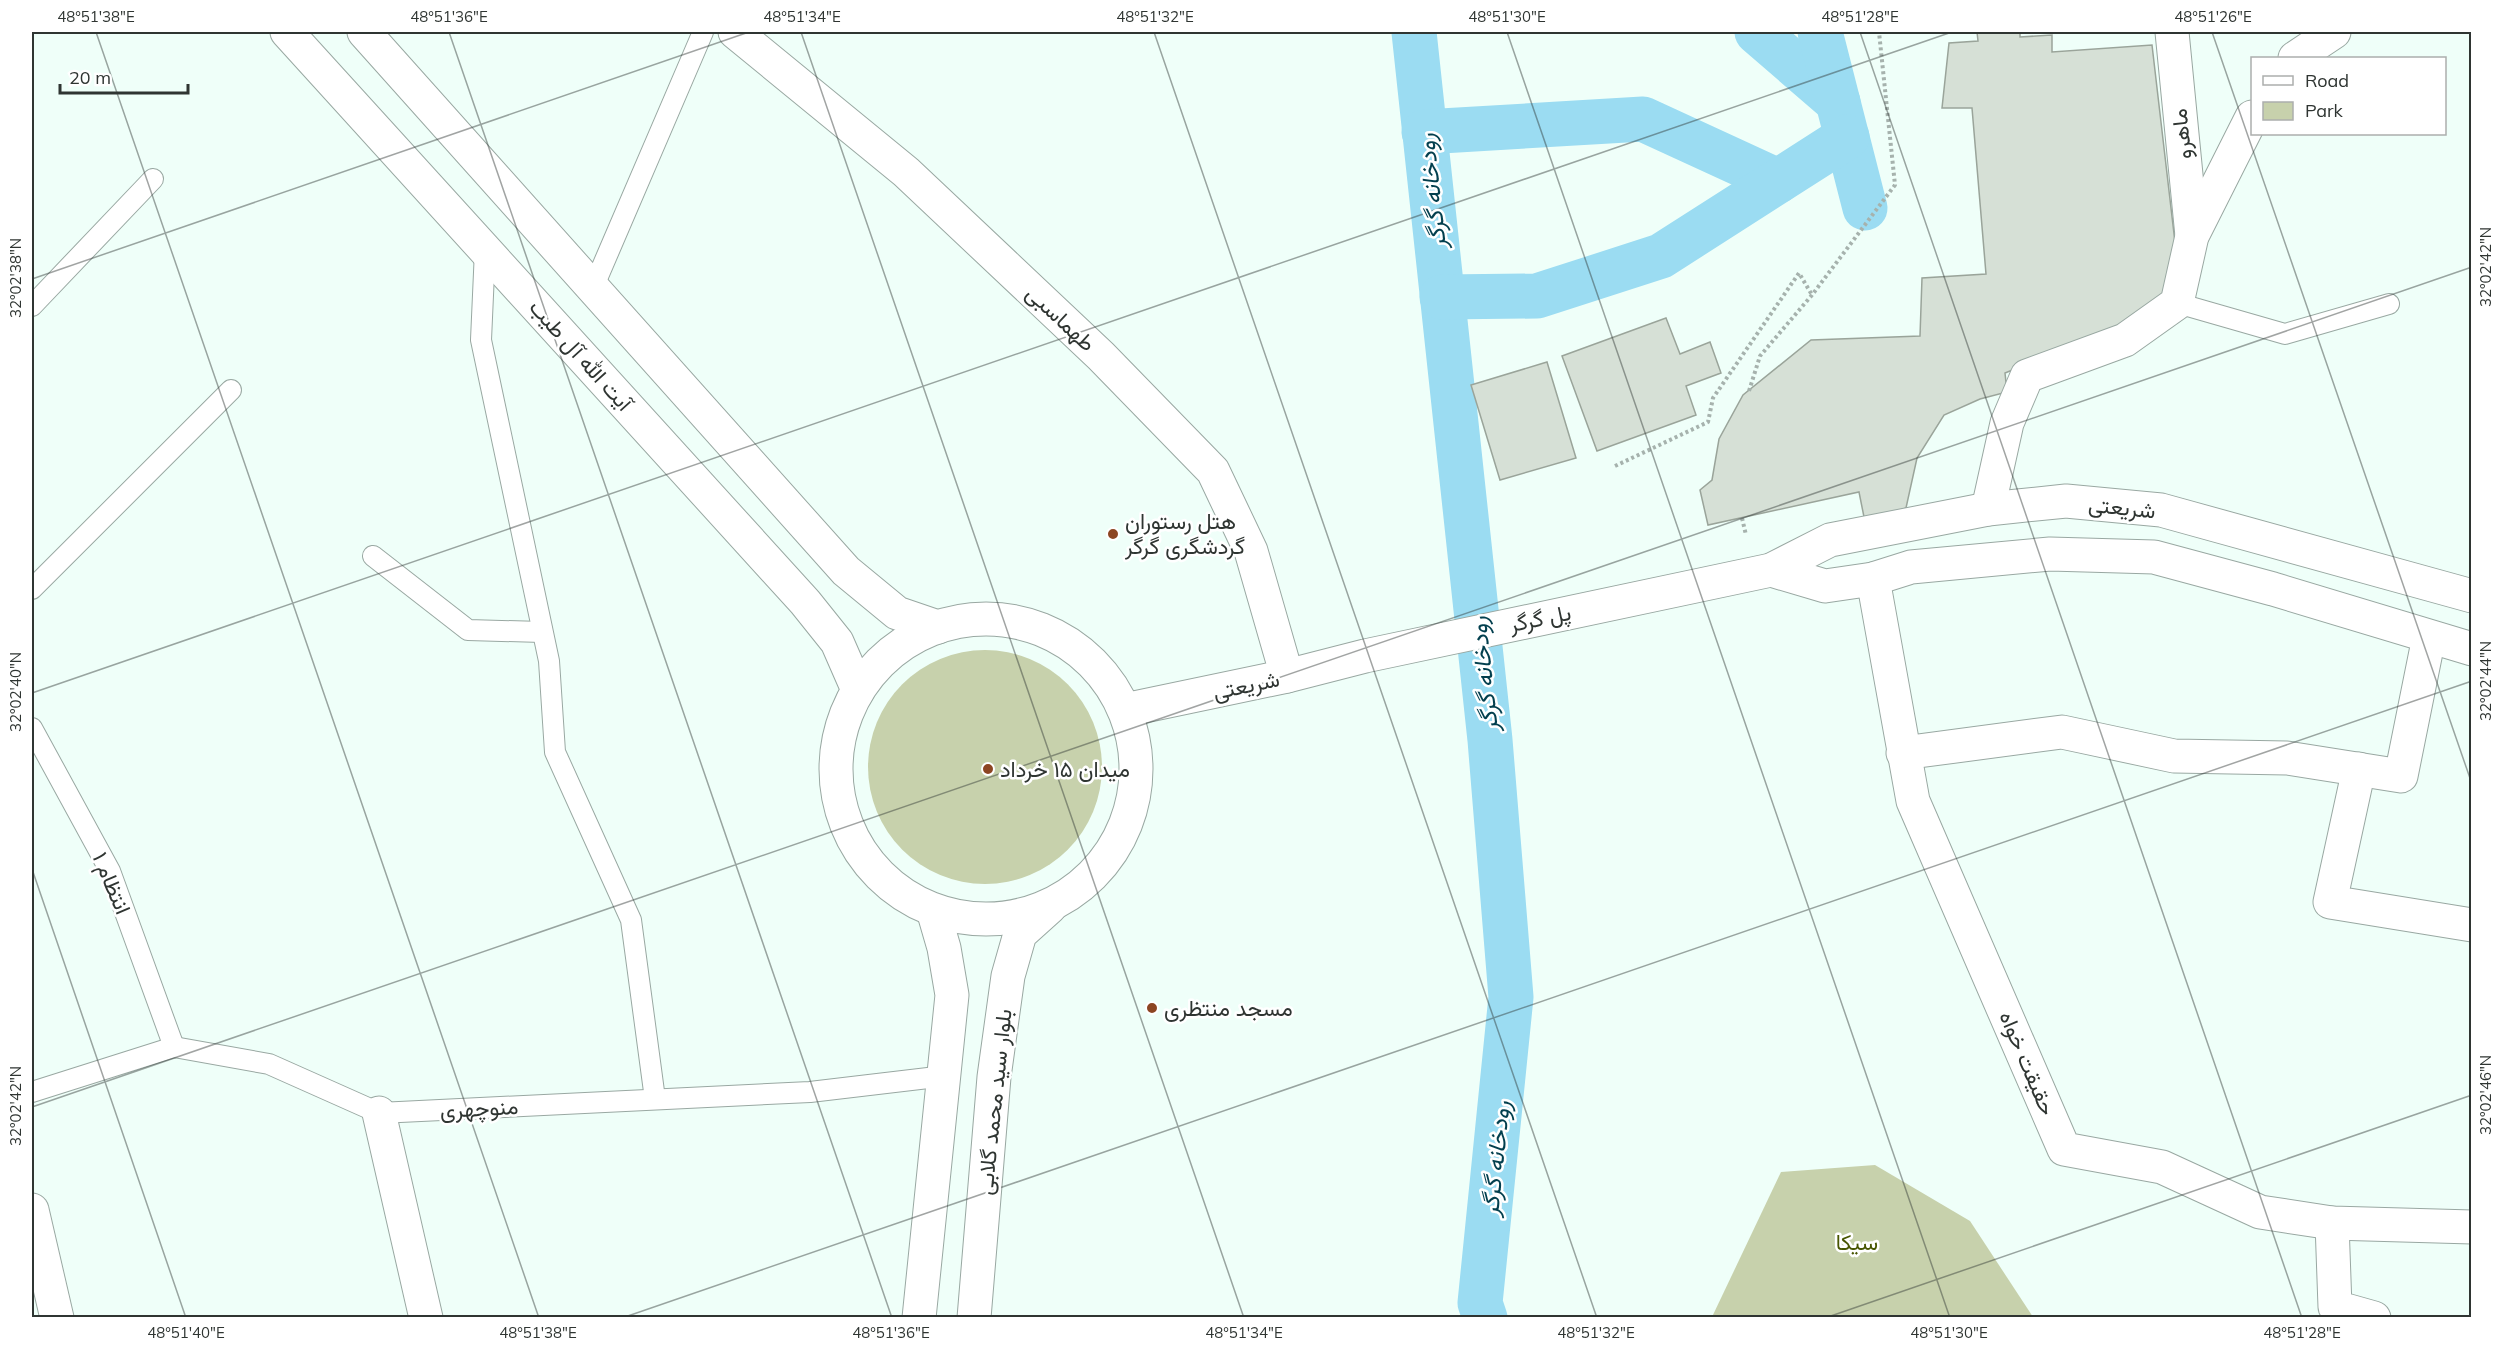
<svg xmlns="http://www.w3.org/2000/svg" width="2503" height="1349" viewBox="0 0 2503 1349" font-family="Mulish,Vazirmatn,sans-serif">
	<rect width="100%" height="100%" fill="#effff9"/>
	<!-- green -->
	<g fill="#c7d1ac">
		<circle cx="985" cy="767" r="117"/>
		<polygon points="1875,1165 1970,1221 2033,1317 1712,1317 1781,1172"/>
	</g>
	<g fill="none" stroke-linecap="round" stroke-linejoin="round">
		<!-- canal -->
		<g stroke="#9bdcf2" stroke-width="45">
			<polyline points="1414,32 1490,740 1511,997 1480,1303 1485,1318"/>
			<polyline points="1757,32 1838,102"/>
			<polyline points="1820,32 1865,208"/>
			<polyline points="1424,132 1643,119 1778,181"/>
			<polyline points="1442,297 1537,296 1661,256 1847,137"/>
		</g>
	</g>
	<!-- building -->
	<g fill="#d6e0d6" stroke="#9aa49a" stroke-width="1.5">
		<polygon points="1977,32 2020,32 2020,37 2052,35 2052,52 2152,45 2176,251 2167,292 2150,309 2108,331 2005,373 2007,392 1980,399 1944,415 1917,458 1906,508 1865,522 1859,492 1708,525 1700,490 1712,480 1719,439 1743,395 1811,340 1920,336 1922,278 1986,274 1972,108 1942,108 1949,43 1978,41"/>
		<polygon points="1666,318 1680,354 1710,342 1721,373 1686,386 1696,415 1597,451 1562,356"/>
		<polygon points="1547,362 1576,458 1500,480 1471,385"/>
	</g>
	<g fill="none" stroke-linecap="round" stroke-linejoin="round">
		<defs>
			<g id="service">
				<polyline points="485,250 481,340 549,661 555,752 631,920 655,1099"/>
				<polyline points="593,288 703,32"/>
				<polyline points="2177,303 2285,334 2389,304"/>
				<polyline points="32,306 153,179"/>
				<polyline points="373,556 468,630 542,632"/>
				<polyline points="32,589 231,390"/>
				<polyline points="32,728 110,871 174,1047"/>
				<polyline points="32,1092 174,1047 269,1064 379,1113 810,1092 945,1076"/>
			</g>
			<g id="minor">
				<polyline points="735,32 906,172 1101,356 1213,471 1251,551 1287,676"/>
				<polyline points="2172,32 2192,236"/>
				<polyline points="2295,58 2334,32"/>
				<polyline points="1988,509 2007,423 2027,376 2125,340 2177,303 2192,236 2252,117"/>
				<polyline points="1873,579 1913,801 2064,1149 2162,1167 2260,1212 2332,1223 2472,1227"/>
				<polyline points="1903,753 2062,732 2174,756 2287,758 2401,776 2429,637"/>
				<polyline points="2359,769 2330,902 2472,925"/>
				<polyline points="379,1113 426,1318"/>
				<polyline points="32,1210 57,1318"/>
				<polyline points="2332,1223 2335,1307 2374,1318"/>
			</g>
			<g id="secondary">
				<polyline points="287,32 805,602 837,642 858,690"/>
				<polyline points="364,32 846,571 897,613 938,627"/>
				<polyline points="1771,570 1825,586 1873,579 1911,567 2050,554 2154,557 2273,589 2472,649"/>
				<circle cx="986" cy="769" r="150"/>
				<polyline points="1125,710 1287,676 1365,656 1771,570 1830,540 1988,509 2066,501 2161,510 2472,596"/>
				<polyline points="919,1318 952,995 944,948 933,910"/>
				<polyline points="974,1318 994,1077 1008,976 1020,934 1050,907"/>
			</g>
		</defs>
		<!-- service casing -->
		<use href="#service" stroke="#99a8a2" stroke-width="22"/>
		<!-- minor casing -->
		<use href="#minor" stroke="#99a8a2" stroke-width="35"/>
		<!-- secondary casing -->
		<use href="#secondary" stroke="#99a8a2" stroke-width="35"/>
		<!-- path -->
		<g stroke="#a6b2ad" stroke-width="4" stroke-dasharray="3 3" stroke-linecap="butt">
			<polyline points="1749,391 1760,356 1812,295 1895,185 1879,32"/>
			<polyline points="1615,466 1708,422 1713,398 1799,273 1812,295"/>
			<polyline points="1742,518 1746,535"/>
		</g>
		<!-- service -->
		<use href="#service" stroke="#fff" stroke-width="20"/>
		<!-- minor -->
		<use href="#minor" stroke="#fff" stroke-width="33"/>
		<!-- secondary -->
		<use href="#secondary" stroke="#fff" stroke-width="33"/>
	</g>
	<!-- ticks -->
	<path fill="none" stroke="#2f3532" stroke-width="1.5" stroke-opacity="0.45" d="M96,32L539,1318M449,32L892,1318M801,32L1244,1318M1154,32L1597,1318M1507,32L1950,1318M1860,32L2302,1318M2212,32L2472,784M32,279L749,32M32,693L1952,32M32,869L186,1318M32,1107L2472,267M622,1318L2472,681M1825,1318L2472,1095"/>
	<!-- markers -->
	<g fill="#8c4522" stroke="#fff" stroke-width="2">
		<circle cx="1113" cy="534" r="6"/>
		<circle cx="988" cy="769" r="6"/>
		<circle cx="1152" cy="1008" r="6"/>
	</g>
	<g text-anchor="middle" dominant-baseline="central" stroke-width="5" stroke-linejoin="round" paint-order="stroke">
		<!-- street labels -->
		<g font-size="22" fill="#2f3532" stroke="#fff">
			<text transform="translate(2181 134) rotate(-96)">ماهرو</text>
			<text transform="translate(1061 318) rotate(43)">طهماسبی</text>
			<text transform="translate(581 355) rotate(48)">آیت الله آل طیب</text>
			<text transform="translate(2122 507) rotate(6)">شریعتی</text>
			<text transform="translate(1540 618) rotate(-12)">پل گرگر</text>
			<text transform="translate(1246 685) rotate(-12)">شریعتی</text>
			<text transform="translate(112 883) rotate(67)">انتظام ۱</text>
			<text transform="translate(2028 1063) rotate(67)">حقیقت خواه</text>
			<text transform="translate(994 1102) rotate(-84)">بلوار سید محمد گلابی</text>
			<text transform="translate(479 1108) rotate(-3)">منوچهری</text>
		</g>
		<!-- poi labels -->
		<g font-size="22" fill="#2f3532" stroke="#fff" text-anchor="start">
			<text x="1125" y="521">هتل رستوران<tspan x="1125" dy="25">گردشگری گرگر</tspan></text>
			<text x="1000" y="769">میدان ۱۵ خرداد</text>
			<text x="1164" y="1008">مسجد منتظری</text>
		</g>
		<!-- park labels -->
		<g font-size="22" fill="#475500" stroke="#fff">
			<text x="1857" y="1242">سیکا</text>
		</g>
		<!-- water labels -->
		<g font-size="24" font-style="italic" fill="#023f4e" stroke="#fff">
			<text transform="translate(1431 191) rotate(-96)">رودخانه گرگر</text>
			<text transform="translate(1483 674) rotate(-96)">رودخانه گرگر</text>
			<text transform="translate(1495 1158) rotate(-84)">رودخانه گرگر</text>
		</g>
	</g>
	<!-- border -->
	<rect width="2503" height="1349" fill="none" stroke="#ffffff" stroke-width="66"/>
	<!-- legend -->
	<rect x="2251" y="57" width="195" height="78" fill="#ffffff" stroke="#acaead" stroke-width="1.5"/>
	<rect x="2263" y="76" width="30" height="9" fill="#ffffff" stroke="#acaead" stroke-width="1.5"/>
	<text x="2305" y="87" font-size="18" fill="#2f3532">Road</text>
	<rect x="2263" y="102" width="30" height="18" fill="#c7d1ac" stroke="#acaead" stroke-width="1.5"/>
	<text x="2305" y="117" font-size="18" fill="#2f3532">Park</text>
	<!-- scale -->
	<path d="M60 84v9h128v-9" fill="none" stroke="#2f3532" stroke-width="3"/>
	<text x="69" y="84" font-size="18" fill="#2f3532" stroke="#ffffff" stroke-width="4.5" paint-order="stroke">20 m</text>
	<rect x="33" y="33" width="2437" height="1283" fill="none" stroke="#2f3532" stroke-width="2"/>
	<g font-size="15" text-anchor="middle" fill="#2f3532">
		<text x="96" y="22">48°51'38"E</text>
		<text x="449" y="22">48°51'36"E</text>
		<text x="802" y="22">48°51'34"E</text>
		<text x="1155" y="22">48°51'32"E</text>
		<text x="1507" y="22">48°51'30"E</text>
		<text x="1860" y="22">48°51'28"E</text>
		<text x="2213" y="22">48°51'26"E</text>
		<text transform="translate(2486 267) rotate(-90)" y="5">32°02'42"N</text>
		<text transform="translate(16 278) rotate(-90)" y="5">32°02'38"N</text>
		<text transform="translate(2486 681) rotate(-90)" y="5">32°02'44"N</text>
		<text transform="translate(16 692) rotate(-90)" y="5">32°02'40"N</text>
		<text transform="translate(2486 1095) rotate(-90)" y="5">32°02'46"N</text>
		<text transform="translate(16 1106) rotate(-90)" y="5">32°02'42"N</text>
		<text x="186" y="1338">48°51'40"E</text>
		<text x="538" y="1338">48°51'38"E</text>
		<text x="891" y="1338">48°51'36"E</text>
		<text x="1244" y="1338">48°51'34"E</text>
		<text x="1596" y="1338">48°51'32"E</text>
		<text x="1949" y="1338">48°51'30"E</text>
		<text x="2302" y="1338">48°51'28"E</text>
	</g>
</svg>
